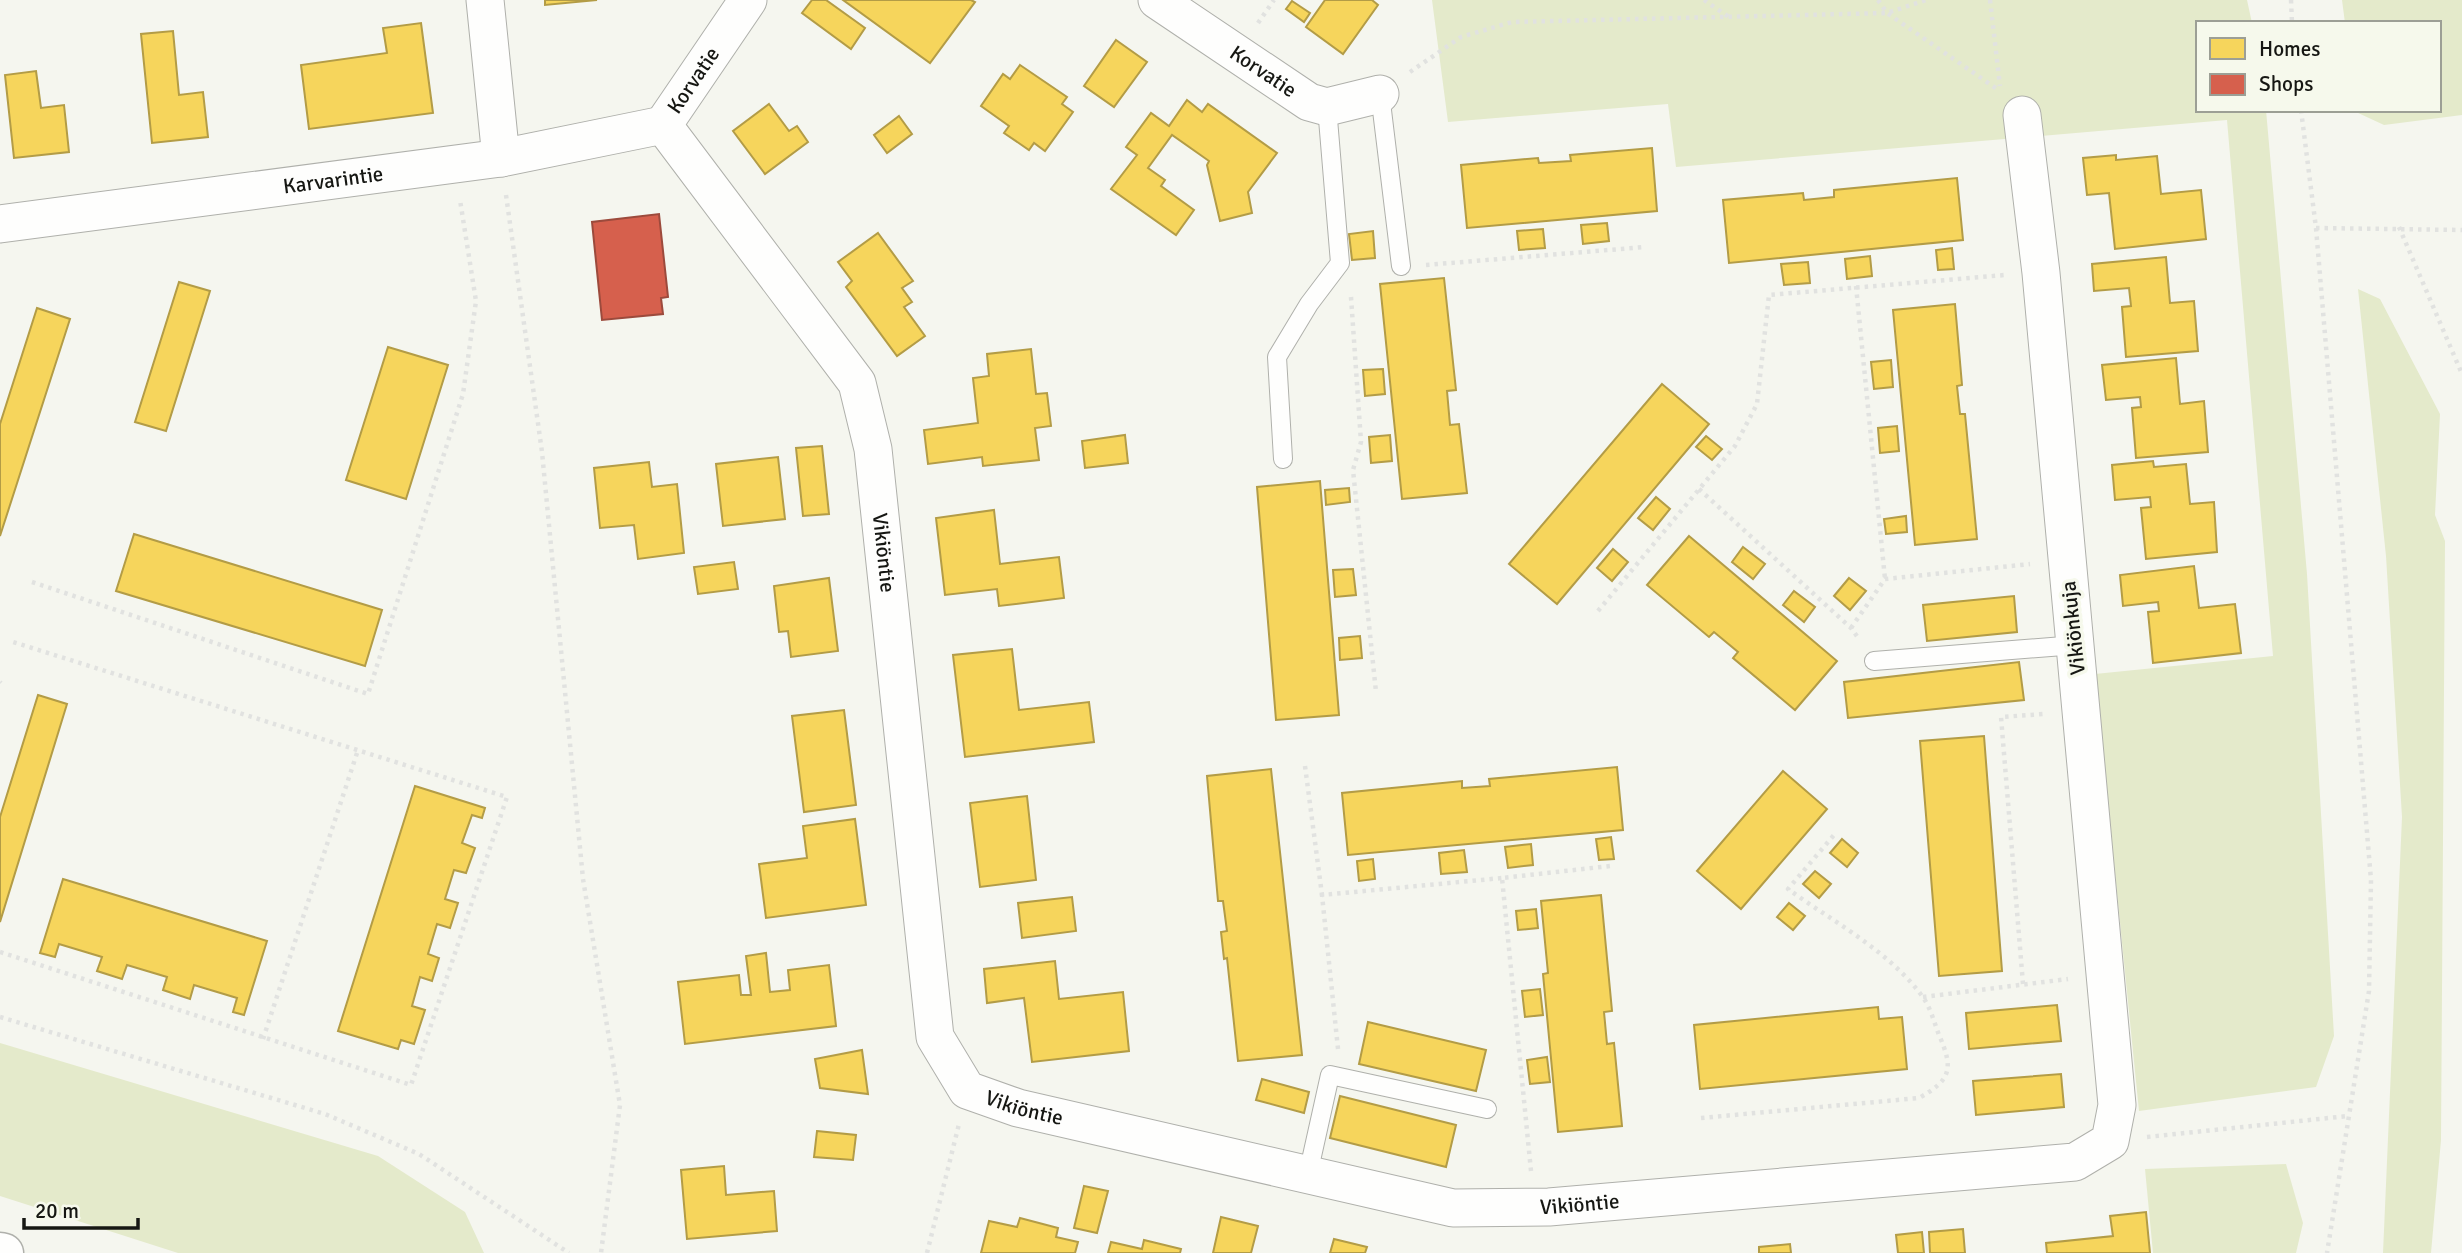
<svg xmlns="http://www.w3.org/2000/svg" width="2462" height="1253" viewBox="0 0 2462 1253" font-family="Signika,sans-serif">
	<rect width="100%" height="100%" fill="#f5f6ef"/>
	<!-- green -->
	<g fill="#e4eacb">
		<polygon points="1432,0 2247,0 2252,23 2198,23 2198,110 2266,110 2307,574 2334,1036 2316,1087 2139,1111 2095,674 2273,656 2227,120 1676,167 1668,104 1448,122"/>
		<polygon points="2342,0 2462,0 2462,115 2384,125 2356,112 2439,110 2439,23 2345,23"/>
		<polygon points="2358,289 2380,299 2440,414 2435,515 2445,541 2441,1140 2431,1253 2383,1253 2402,817 2386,556"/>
		<polygon points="0,1043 378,1156 465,1212 484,1253 178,1253 0,1196"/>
		<polygon points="2286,1164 2303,1223 2296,1253 2153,1253 2145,1169"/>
	</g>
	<!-- homes -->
	<g fill="#f6d55c" stroke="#b39c46" stroke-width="2">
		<polygon points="545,0 597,0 545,5"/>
		<polygon points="812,0 826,0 865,28 851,49 802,13"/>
		<polygon points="843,0 971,0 975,2 930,63"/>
		<polygon points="1325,0 1372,0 1378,5 1343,54 1306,27"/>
		<polygon points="1292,1 1310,13 1304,22 1286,9"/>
		<polygon points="421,23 433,113 309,129 301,65 387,53 383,28"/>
		<polygon points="173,31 179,95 203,92 208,137 152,143 141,34"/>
		<polygon points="1116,40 1147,62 1114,107 1084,86"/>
		<polygon points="1020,65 1067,97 1062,104 1073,112 1045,151 1034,143 1029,150 1004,133 1009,126 981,106 1003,74 1010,79"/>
		<polygon points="36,71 41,108 64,105 69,152 14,158 5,75"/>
		<polygon points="1187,100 1202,112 1208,104 1277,153 1248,192 1252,213 1220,221 1207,165 1209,161 1172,135 1148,168 1165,180 1161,186 1194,210 1176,235 1111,189 1137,155 1126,147 1151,113 1169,126"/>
		<polygon points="769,104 789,131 797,126 808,142 765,174 733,131"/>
		<polygon points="899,116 912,134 887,153 874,135"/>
		<polygon points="1652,148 1657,211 1467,228 1461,165 1538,158 1539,163 1571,161 1570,155"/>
		<polygon points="2116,155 2116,160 2157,156 2161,194 2201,190 2206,239 2115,249 2109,193 2087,195 2083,158"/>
		<polygon points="1957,178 1963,240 1729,263 1723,200 1803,193 1804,200 1834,197 1834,190"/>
		<polygon points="1607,223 1609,241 1583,244 1581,225"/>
		<polygon points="1543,229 1545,248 1519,250 1517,231"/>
		<polygon points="1373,231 1375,258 1352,260 1349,234"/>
		<polygon points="878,233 913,281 902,288 912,302 904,307 925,336 897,356 846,287 852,281 838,262"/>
		<polygon points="1952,248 1954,269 1938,270 1936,250"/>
		<polygon points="1870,256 1872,276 1847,279 1845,259"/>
		<polygon points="2166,257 2170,303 2194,301 2198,351 2126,357 2122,307 2131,306 2129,288 2094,291 2092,264"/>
		<polygon points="1808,262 1810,283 1784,285 1781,264"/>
		<polygon points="1444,278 1456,390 1447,391 1450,425 1459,424 1467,493 1402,499 1380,284"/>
		<polygon points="179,282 210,291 166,431 135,422"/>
		<polygon points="1955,304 1962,385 1957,386 1960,414 1965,414 1977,539 1915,545 1893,310"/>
		<polygon points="37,308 70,319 0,536 0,424"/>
		<polygon points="388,347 448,365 406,499 346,480"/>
		<polygon points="1031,349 1036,394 1047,393 1051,426 1035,428 1039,460 983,466 982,457 928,464 924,430 978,423 973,378 989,376 987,354"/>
		<polygon points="2176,358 2180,404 2204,401 2208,452 2136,458 2132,408 2141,407 2140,397 2106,400 2102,365"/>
		<polygon points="1891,360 1893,387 1874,389 1871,362"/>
		<polygon points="1383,369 1385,394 1365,396 1363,370"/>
		<polygon points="1662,384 1709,424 1557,604 1509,564"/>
		<polygon points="1897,426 1899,451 1880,453 1878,428"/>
		<polygon points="1125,435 1128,463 1085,468 1082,441"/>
		<polygon points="1390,435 1392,461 1371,463 1369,437"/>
		<polygon points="1706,436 1722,449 1712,460 1696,447"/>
		<polygon points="822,446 829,514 803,516 796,448"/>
		<polygon points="778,457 785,519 723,526 716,464"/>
		<polygon points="2153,461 2154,467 2186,464 2190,504 2214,502 2217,552 2146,559 2141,508 2151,507 2150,497 2115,500 2112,465"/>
		<polygon points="649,462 652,487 677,484 684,553 638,559 634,525 600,528 594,468"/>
		<polygon points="1320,481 1339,715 1276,720 1257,487"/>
		<polygon points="1349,488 1350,502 1326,505 1325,490"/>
		<polygon points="1656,497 1670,509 1653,530 1638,518"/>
		<polygon points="994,510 1000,564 1059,557 1064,598 999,606 997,589 945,595 936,518"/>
		<polygon points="1906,516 1907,532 1886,534 1884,519"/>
		<polygon points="134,534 382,610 365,666 116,591"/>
		<polygon points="1689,536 1837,661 1795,710 1733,658 1738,652 1714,632 1709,637 1647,585"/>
		<polygon points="1743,547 1765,564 1753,579 1732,562"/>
		<polygon points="1613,549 1628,562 1612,581 1597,568"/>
		<polygon points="734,562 738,589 698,594 694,567"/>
		<polygon points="2194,566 2199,608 2235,604 2241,653 2153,663 2148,612 2159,611 2158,602 2123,606 2120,575"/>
		<polygon points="1353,569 1356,595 1335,597 1333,570"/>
		<polygon points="829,578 838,651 791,657 788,631 779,632 774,586"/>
		<polygon points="1849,578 1866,591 1850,610 1834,596"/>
		<polygon points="1794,591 1815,607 1804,622 1783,605"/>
		<polygon points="2014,596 2017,632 1927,641 1923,605"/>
		<polygon points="1360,636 1362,658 1340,660 1339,638"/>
		<polygon points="1012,649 1019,710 1089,702 1094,742 965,757 953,655"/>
		<polygon points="2019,662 2024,700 1848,718 1844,682"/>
		<polygon points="38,695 67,704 0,922 0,817"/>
		<polygon points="844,710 856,805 804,812 792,716"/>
		<polygon points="1984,736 2002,971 1939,976 1920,741"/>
		<polygon points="1617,767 1623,830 1348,855 1342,793 1462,781 1462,788 1490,786 1489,779"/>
		<polygon points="1271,769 1302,1055 1238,1061 1227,958 1224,959 1221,932 1227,931 1223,901 1218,901 1207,776"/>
		<polygon points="1783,771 1827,809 1741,909 1697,871"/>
		<polygon points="415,786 485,808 482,818 472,815 462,843 475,848 466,873 454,870 445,899 458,903 450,928 437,924 428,954 439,958 432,981 420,977 412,1006 425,1010 414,1044 401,1040 398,1049 338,1031"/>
		<polygon points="1027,796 1036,880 980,887 970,803"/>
		<polygon points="855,819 866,905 766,918 759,864 807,858 803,826"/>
		<polygon points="1611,837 1614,859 1599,860 1596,839"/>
		<polygon points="1842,839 1858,853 1847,867 1830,853"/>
		<polygon points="1531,844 1533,865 1508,868 1505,847"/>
		<polygon points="1464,850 1467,872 1441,874 1439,853"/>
		<polygon points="1373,859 1375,879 1359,881 1357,861"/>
		<polygon points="1815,871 1831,884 1819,898 1803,884"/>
		<polygon points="63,879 267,941 244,1015 233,1012 237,998 194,985 190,999 163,990 167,977 127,965 122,979 97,971 102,957 59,944 55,957 40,953"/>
		<polygon points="1601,895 1612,1011 1604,1012 1607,1044 1614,1043 1622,1126 1558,1132 1543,974 1548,973 1541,901"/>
		<polygon points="1072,897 1076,931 1022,938 1018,903"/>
		<polygon points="1789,903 1805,916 1793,930 1777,917"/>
		<polygon points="1536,909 1538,928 1518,930 1516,911"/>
		<polygon points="766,953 770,992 790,990 788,970 829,965 836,1026 685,1044 678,982 739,975 741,995 751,995 746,956"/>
		<polygon points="1055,961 1059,999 1123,992 1129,1051 1032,1062 1024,998 987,1003 984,969"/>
		<polygon points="1540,989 1543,1015 1525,1017 1522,991"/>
		<polygon points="2057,1005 2061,1041 1969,1049 1966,1013"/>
		<polygon points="1878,1007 1879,1019 1902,1017 1907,1069 1700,1089 1694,1025"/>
		<polygon points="1368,1022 1486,1050 1476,1091 1359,1064"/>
		<polygon points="862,1050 868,1094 820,1088 815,1059"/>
		<polygon points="1547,1057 1550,1082 1530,1084 1527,1060"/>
		<polygon points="2061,1074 2064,1107 1976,1115 1973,1081"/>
		<polygon points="1262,1079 1309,1092 1304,1113 1256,1100"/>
		<polygon points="1340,1096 1456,1125 1446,1167 1330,1138"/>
		<polygon points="817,1131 856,1135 853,1160 814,1157"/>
		<polygon points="724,1166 726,1195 774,1191 777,1231 687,1239 681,1170"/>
		<polygon points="1084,1186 1108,1191 1097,1233 1074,1228"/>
		<polygon points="2146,1212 2150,1253 2047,1253 2046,1243 2113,1236 2110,1216"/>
		<polygon points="1221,1217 1258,1226 1251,1253 1213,1253"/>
		<polygon points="1020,1218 1058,1228 1056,1237 1078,1242 1075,1253 981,1253 989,1221 1017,1227"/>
		<polygon points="1963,1229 1965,1253 1930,1253 1929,1232"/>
		<polygon points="1922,1232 1924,1253 1898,1253 1896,1235"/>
		<polygon points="1334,1239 1367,1247 1365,1253 1330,1253"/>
		<polygon points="1144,1240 1181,1249 1180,1253 1108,1253 1111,1242 1142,1249"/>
		<polygon points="1790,1244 1791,1253 1759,1253 1759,1247"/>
	</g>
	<!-- shops -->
	<polygon fill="#d6604d" stroke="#9c4a3c" stroke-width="2" points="659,214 668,297 661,298 663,314 602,320 592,222"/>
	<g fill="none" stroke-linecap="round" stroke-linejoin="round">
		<defs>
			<g id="lane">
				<polyline points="1380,94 1401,266"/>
				<polyline points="1283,459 1277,357 1309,304 1340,263 1327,107"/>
				<polyline points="1874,661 2076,645"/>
				<polyline points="1308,1174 1330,1075 1487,1109"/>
			</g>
			<g id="street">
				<polyline points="485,0 501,158"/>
				<path id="s1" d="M1157,0L1309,102L1327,107L1380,94"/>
				<path id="s2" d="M663,125L857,383L873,449L935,1037L967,1090L1018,1108L1453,1208L1549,1207L2075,1162L2110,1141L2117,1105L2041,273L2022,115"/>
				<path id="s3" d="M663,125L748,0"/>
				<path id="s4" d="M0,224L501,158L663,125"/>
			</g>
			<polyline id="secondary" points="0,1252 4,1253"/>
		</defs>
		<!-- lane casing -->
		<use href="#lane" stroke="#afb0ab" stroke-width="20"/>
		<!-- street casing -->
		<use href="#street" stroke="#afb0ab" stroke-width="39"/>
		<!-- secondary casing -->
		<use href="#secondary" stroke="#afb0ab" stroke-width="41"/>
		<!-- path -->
		<g stroke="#e1e2e0" stroke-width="4.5" stroke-dasharray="3.5 5" stroke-linecap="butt">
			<polyline points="1704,0 1729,17"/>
			<polyline points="1878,0 1887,13 1997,89"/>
			<polyline points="1990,0 2000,86"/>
			<polyline points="2291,0 2292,23"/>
			<polyline points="1258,23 1274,0"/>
			<polyline points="1410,72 1461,37 1512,22 1887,13 1926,0"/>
			<polyline points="2301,110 2316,228 2371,880 2369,991 2327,1253"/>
			<polyline points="506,195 542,452 583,879 620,1105 601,1253"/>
			<polyline points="2399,227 2462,374"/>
			<polyline points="2316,228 2462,230"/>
			<polyline points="1426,265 1645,247"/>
			<polyline points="1856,286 1885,579"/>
			<polyline points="1351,297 1361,442 1353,470 1376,692"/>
			<polyline points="1699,489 1851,628 1859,639"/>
			<polyline points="32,582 368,694 463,394 476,301 460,200"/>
			<polyline points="1598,611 1735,446 1757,404 1769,295 2005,275"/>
			<polyline points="1851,628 1885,579 2030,564"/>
			<polyline points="0,682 1,683"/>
			<polyline points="1305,766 1322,895"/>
			<polyline points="0,952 411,1085 507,797 13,642"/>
			<polyline points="2023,984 2001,717 2044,714"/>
			<polyline points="1923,997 2068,979"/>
			<polyline points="0,1017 325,1114 419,1154 569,1253"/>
			<polyline points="263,1039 358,750"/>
			<polyline points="1338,1049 1322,895 1502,878"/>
			<path d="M1701,1118L1919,1098C1951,1080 1954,1069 1939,1035C1934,1022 1930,1006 1922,996C1889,951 1832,921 1788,889L1834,835"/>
			<polyline points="2147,1137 2348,1116"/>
			<polyline points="1531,1171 1502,878 1610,866"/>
			<polyline points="927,1253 959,1124"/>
		</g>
		<!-- lane -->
		<use href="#lane" stroke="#fefefd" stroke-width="18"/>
		<!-- street -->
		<use href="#street" stroke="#fefefd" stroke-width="37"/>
		<!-- secondary -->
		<use href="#secondary" stroke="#fefefd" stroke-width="38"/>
	</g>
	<g text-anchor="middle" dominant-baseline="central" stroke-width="7" stroke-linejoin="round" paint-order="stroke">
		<!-- street labels -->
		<g font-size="21" fill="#161713" stroke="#f6f9ec">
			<text stroke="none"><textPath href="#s1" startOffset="128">Korvatie</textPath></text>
			<text stroke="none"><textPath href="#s3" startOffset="54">Korvatie</textPath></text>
			<text stroke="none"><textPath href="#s4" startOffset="336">Karvarintie</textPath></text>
			<text stroke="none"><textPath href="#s2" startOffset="495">Vikiöntie</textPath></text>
			<text transform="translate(2073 628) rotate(-96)">Vikiönkuja</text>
			<text stroke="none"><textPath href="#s2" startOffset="1104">Vikiöntie</textPath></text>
			<text stroke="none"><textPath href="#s2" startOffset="1671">Vikiöntie</textPath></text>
		</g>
	</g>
	<!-- legend -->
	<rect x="2196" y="21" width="245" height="91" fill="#f6f9ec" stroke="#9c9f95" stroke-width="2"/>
	<rect x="2210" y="38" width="35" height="21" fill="#f6d55c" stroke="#9c9f95" stroke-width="2"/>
	<text x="2259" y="56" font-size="21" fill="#161713">Homes</text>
	<rect x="2210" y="74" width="35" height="21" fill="#d6604d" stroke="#9c9f95" stroke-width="2"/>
	<text x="2259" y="91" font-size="21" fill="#161713">Shops</text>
	<!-- scale -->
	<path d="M24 1218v10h114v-10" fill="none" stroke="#161713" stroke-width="3.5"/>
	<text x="35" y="1218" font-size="21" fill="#161713" stroke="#f6f9ec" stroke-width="5" paint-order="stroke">20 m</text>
</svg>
